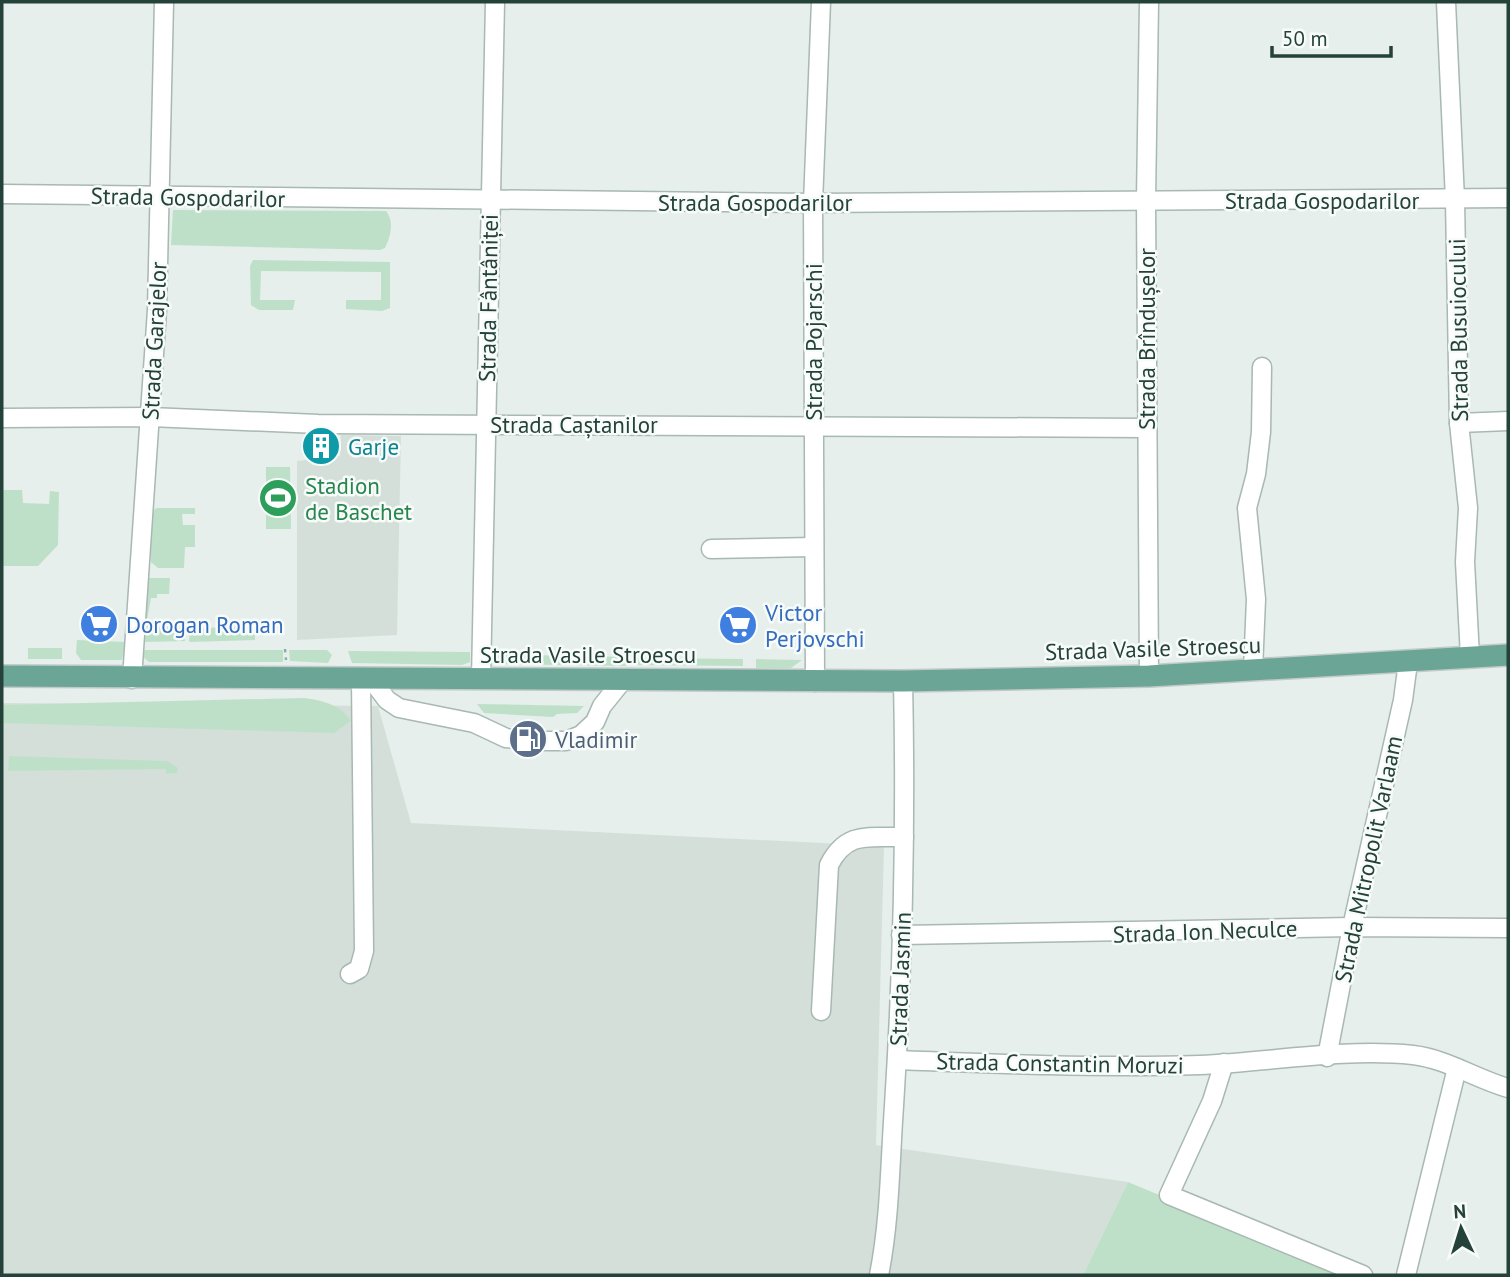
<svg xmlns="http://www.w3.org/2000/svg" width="1510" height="1277" viewBox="0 0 1510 1277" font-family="'PT Sans',sans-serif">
	<rect width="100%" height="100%" fill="#e6efeb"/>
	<!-- built -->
	<g fill="#d4dfda">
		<polygon points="341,435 401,436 397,635 297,640 297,461 340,456"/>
		<polygon points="2,703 378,706 411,823 884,846 876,1145 1128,1182 1083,1275 2,1275"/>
	</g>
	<!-- green -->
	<g fill="#bfe0c8">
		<path d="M173,210L386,211C395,222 390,237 385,248L380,250L171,245Z"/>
		<polygon points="253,260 390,262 390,308 382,311 346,309 346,300 381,300 381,272 261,271 260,300 295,300 293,310 259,310 251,305 250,266"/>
		<polygon points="266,467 290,467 291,529 266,529"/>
		<polygon points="2,490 22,490 23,503 49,504 50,491 59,492 58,545 38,566 2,566"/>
		<polygon points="157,508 195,508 195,514 182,514 183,525 195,525 195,547 185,547 184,568 158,568 151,562 150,512"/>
		<polygon points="142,578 170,578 169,594 157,594 157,598 151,598 147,620 157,620 158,627 183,628 185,641 143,642 140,639"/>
		<polygon points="255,627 255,640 189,642 190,628"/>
		<polygon points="77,640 126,642 122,660 81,660 76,653"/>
		<rect x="28" y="648" width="34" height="11"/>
		<polygon points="145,650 283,650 283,662 149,662 142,656 142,651"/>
		<polygon points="289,650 327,650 332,655 328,663 290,661"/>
		<polygon points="348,651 470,652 470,662 462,665 352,663"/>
		<polygon points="491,654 626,657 626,666 491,664 487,656"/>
		<polygon points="633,658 743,659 743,666 633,665"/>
		<polygon points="756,659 802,660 791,668 756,668"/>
		<path d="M304,698C322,700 341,705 351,721L334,733L2,723V705Z"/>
		<polygon points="477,704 583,706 584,706 577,713 557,714 553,717 484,713"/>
		<polygon points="9,756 167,761 178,768 177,773 166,774 166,769 8,771"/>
		<polygon points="1128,1182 1351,1275 1083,1275"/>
	</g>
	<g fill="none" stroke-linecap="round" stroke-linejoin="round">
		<defs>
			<g id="minor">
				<polyline points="1149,2 1146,200 1149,676"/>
				<polyline points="1446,2 1455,200 1459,423 1468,508 1465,562 1470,657"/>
				<polyline points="2,194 813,203 1508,198"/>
				<polyline points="2,418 150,417 318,424 1146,428"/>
				<polyline points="1459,423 1508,421"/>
				<polyline points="711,549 813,547"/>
				<polyline points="1253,670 1256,599 1247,508 1256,474 1261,432 1262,367"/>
				<polyline points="132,679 157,310 164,2"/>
				<polyline points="371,679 387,700 399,708 474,723 506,738 538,741 566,741 581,735 595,722 602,706 623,680"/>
				<polyline points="481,679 495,2"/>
				<polyline points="815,682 813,203 821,2"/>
				<polyline points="901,935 1352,927 1508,928"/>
				<polyline points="350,974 359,969 364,951 361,679"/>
				<path d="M821,1011L829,865C847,830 869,838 904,837"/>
				<polyline points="1327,1057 1352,927 1403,700 1408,662"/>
				<path d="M897,1060C998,1064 1100,1068 1200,1065C1270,1062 1343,1048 1413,1055C1447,1059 1476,1079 1508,1088"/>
				<polyline points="1224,1063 1212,1101 1169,1195 1363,1275"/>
				<path d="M879,1275C890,1220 890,1162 894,1106C903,965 906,823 903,681"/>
				<polyline points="1406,1275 1457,1068"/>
			</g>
			<polyline id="major" points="2,676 903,681 1149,676 1508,655"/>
		</defs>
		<!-- minor casing -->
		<use href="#minor" stroke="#a8b8b2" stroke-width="21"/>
		<!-- major casing -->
		<use href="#major" stroke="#c2cac8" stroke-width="24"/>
		<!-- path -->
		<polyline stroke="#86b3a5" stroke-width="2.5" stroke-dasharray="3.5 5" stroke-linecap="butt" points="285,649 286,660"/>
		<!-- minor -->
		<use href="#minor" stroke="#fff" stroke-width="18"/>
		<!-- major -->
		<use href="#major" stroke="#6aa596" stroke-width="21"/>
	</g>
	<!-- icons -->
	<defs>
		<symbol id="building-disc" viewBox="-11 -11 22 22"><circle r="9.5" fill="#0f9aa8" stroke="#f7fbf9"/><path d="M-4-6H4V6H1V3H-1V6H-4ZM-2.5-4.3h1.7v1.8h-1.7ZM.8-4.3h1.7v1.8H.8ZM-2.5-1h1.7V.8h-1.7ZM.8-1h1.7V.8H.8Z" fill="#fff"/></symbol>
		<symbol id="stadium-disc" viewBox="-11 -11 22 22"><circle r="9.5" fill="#2e9e5b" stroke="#f7fbf9"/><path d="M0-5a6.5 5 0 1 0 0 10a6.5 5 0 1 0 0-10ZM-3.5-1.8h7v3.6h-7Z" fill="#fff"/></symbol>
		<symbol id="supermarket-disc" viewBox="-11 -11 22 22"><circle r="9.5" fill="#3f7fe0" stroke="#f7fbf9"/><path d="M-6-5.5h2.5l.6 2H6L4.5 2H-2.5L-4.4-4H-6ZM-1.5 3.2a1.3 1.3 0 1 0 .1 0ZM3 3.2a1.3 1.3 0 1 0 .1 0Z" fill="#fff"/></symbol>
		<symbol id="fuel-disc" viewBox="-11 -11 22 22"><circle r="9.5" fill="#5c6f8a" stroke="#f7fbf9"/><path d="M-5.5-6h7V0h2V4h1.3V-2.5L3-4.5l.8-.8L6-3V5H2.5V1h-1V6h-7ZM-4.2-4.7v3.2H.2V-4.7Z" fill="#fff"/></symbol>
	</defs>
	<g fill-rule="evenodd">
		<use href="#building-disc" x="299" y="424" width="44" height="44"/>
		<use href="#stadium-disc" x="256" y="476" width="44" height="44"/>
		<use href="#supermarket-disc" x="77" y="602" width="44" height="44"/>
		<use href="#supermarket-disc" x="716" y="603" width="44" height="44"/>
		<use href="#fuel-disc" x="506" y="717" width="44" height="44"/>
	</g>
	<g text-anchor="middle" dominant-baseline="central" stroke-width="5" stroke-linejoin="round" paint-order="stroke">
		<!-- street labels -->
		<g font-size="23" fill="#24423a" stroke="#f7fbf9">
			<text transform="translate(188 197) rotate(1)">Strada Gospodarilor</text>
			<text x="1322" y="200">Strada Gospodarilor</text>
			<text x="755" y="202">Strada Gospodarilor</text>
			<text transform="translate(488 298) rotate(-89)">Strada Fântâniței</text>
			<text transform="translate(1458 330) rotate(-91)">Strada Busuiocului</text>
			<text transform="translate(1146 339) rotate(-90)">Strada Brîndușelor</text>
			<text transform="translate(154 341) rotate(-87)">Strada Garajelor</text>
			<text transform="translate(813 342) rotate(-90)">Strada Pojarschi</text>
			<text x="574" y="424">Strada Caștanilor</text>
			<text transform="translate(1153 648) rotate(-2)">Strada Vasile Stroescu</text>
			<text x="588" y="654">Strada Vasile Stroescu</text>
			<text transform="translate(1368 859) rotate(-78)">Strada Mitropolit Varlaam</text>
			<text transform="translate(1205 931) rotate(-2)">Strada Ion Neculce</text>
			<text transform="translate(900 979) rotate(-88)">Strada Jasmin</text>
			<text transform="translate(1060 1063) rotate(1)">Strada Constantin Moruzi</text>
		</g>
		<!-- culture labels -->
		<g font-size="23" fill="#0d838f" stroke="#f7fbf9" text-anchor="start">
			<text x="348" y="446">Garje</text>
		</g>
		<!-- leisure labels -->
		<g font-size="23" fill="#27864d" stroke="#f7fbf9" text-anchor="start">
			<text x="305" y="485">Stadion<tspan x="305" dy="26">de Baschet</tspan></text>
		</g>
		<!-- shop labels -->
		<g font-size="23" fill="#366cbe" stroke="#f7fbf9" text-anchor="start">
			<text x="765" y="612">Victor<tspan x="765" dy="26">Perjovschi</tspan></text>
			<text x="126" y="624">Dorogan Roman</text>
		</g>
		<!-- service labels -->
		<g font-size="23" fill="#4e5e75" stroke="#f7fbf9" text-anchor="start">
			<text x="555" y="739">Vladimir</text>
		</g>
	</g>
	<!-- border -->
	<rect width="1510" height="1277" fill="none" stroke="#24423a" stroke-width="7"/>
	<!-- north arrow -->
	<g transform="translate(1461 1228) rotate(356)" stroke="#f7fbf9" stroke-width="5" paint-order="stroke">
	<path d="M0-5L12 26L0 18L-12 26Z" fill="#24423a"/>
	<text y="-10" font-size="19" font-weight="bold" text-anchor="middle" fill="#24423a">N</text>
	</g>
	<!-- scale -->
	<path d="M1272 46v10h119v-10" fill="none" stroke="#24423a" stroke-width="3.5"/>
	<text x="1282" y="46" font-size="21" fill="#24423a" stroke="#f7fbf9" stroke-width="5" paint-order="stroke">50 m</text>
</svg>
